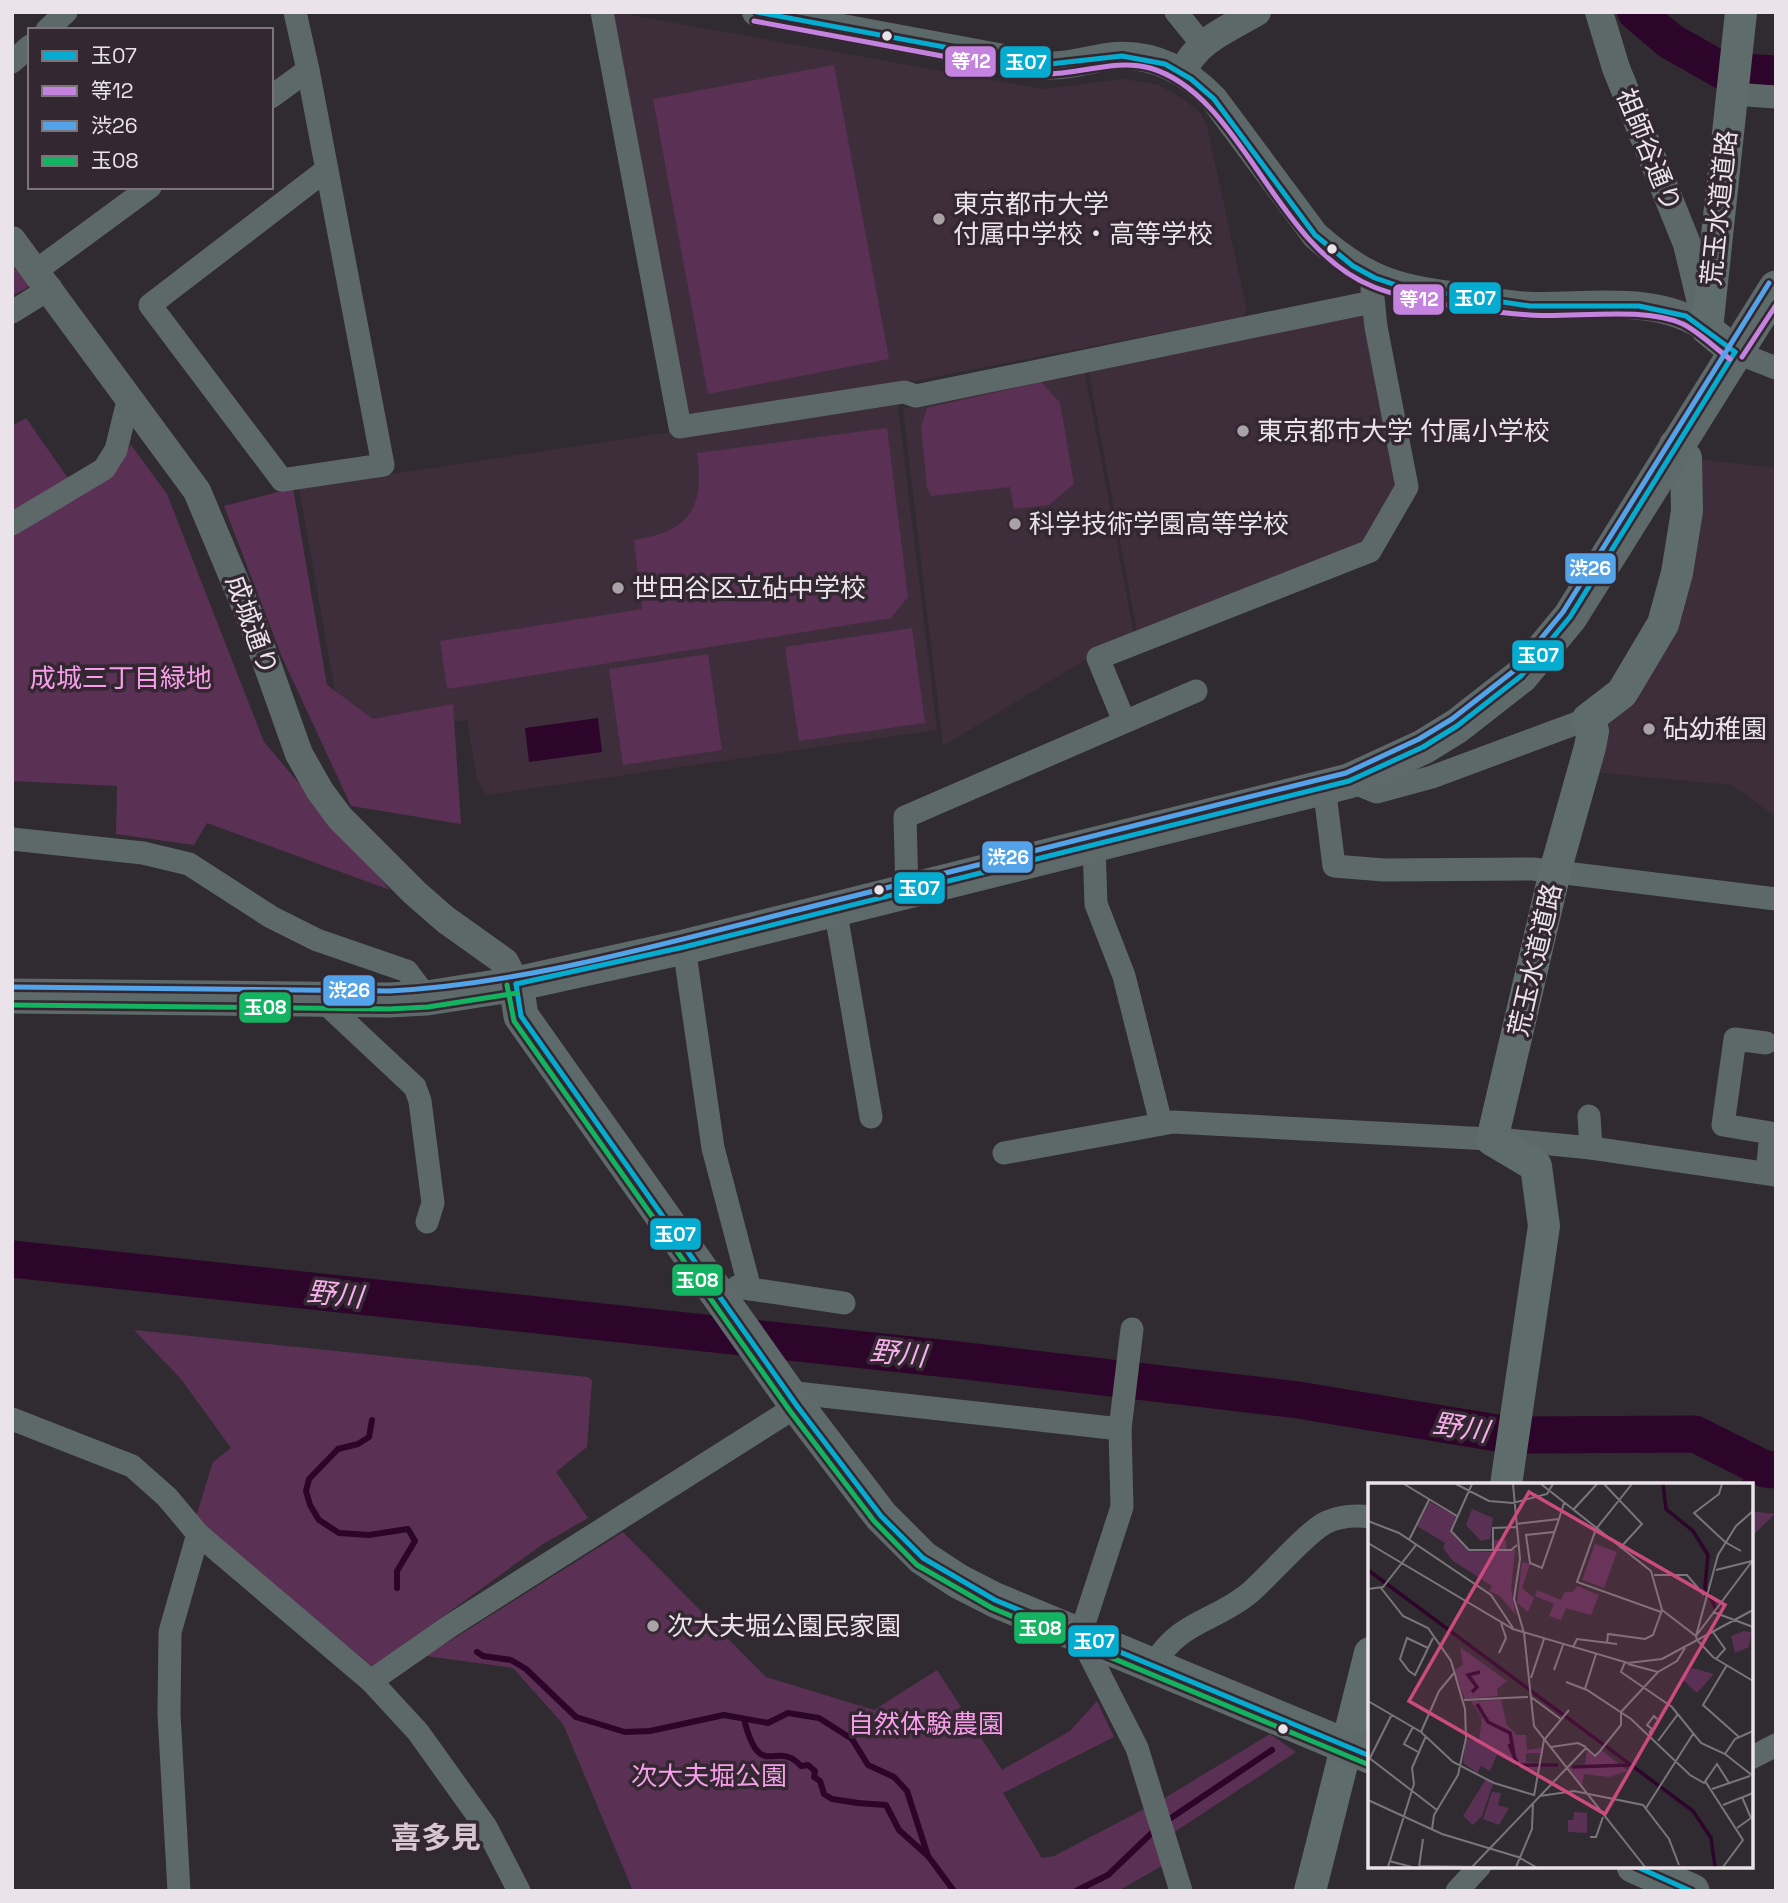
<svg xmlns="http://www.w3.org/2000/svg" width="1788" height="1903" viewBox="0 0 1788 1903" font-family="'Space Grotesk','Noto Sans JP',sans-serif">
	<rect width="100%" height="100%" fill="#302b30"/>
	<!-- built -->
	<g fill="#3e2e3b">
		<polygon points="613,12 1043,89 1124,79 1159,85 1186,101 1201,114 1207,126 1247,311 1243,317 893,385 689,420"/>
		<polygon points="1365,310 1397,493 1371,541 1138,638 1088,369"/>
		<polygon points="1084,369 1135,639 1090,657 943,746 903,409"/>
		<polygon points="897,398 937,730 486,795 477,779 467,720 385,732 338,708 299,488"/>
		<polygon points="1698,459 1776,468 1776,817 1732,785 1592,772 1603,726 1636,703 1670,625"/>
	</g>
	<!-- green -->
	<g fill="#5a3054">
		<polygon points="834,65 889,359 708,394 653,99"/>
		<polygon points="12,265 30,286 12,296"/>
		<polygon points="1041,382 1060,403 1074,484 1049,505 1014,509 1010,487 931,496 927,487 921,427 927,408"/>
		<polygon points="26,418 74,487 12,524 12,426"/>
		<path d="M887,428L908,597L891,618L447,689L440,641L642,609L634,540C690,532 705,507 697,453Z"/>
		<polygon points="131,445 167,494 264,742 390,890 207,823 194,845 116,834 117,786 12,781 12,534 107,479"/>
		<polygon points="293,488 327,685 373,719 453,704 461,824 351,806 282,657 224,506"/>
		<polygon points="912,628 925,723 799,741 785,647"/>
		<polygon points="708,654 722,750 623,765 609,669"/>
		<polygon points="134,1330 588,1377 592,1380 587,1447 556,1472 588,1518 543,1544 373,1667 195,1520 213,1462 231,1448 181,1379"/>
		<polygon points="1751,1511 1775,1514 1751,1537"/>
		<polygon points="623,1532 766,1677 874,1710 937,1670 1002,1770 1070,1731 1097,1701 1114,1737 1003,1793 1042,1858 1054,1856 1148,1807 1167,1863 1118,1891 633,1891 563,1724 513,1668 426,1656"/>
		<polygon points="1270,1734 1296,1752 1173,1833 1163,1799"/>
	</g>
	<!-- water -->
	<polygon fill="#2d052a" points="598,718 602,752 529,762 525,728"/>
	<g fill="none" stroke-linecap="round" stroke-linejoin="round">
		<!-- stream -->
		<g stroke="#2d052a" stroke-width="6">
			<polyline points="372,1420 369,1437 358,1444 338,1449 309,1479 306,1491 310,1505 319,1520 339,1533 369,1535 408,1529 415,1541 397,1571 397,1588"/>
			<polyline points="1742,1485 1760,1466"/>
			<polyline points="477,1652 483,1656 511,1660 526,1669 576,1717 625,1732 650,1731 724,1715 768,1723 788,1713 819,1718 852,1739 868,1765 894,1777 907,1791 928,1856"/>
			<path d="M744,1719C760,1784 777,1738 801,1766L808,1765L815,1771L814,1777L820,1781L824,1794L832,1799L858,1803"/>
			<polyline points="857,1803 886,1805 899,1830 928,1856 954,1891"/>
			<polyline points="1165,1822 1272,1750"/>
			<polyline points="1076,1891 1108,1875 1157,1828"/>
		</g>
		<!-- river -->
		<g stroke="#2d052a" stroke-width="37">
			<polyline points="1636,12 1670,41 1723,71 1776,74"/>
			<polyline points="12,1259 958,1360 1298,1400 1509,1435 1695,1434 1765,1469 1776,1470"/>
		</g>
		<!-- minor -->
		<g stroke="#5d6969" stroke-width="23">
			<polyline points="295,12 308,70 383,465 282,480 150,305 326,170"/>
			<polyline points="602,12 680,427 904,392 916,396 1372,302"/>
			<polyline points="1176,12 1202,44"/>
			<polyline points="47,30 66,12"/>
			<polyline points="12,62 30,46"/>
			<polyline points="1732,94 1776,97"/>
			<polyline points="271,97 308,70"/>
			<polyline points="37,270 150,187"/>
			<polyline points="12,312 51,288"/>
			<polyline points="1735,352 1776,368"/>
			<polyline points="12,524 104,469 116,450 128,401"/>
			<polyline points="1124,721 1098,658 1370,551 1407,487 1376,327 1372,288"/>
			<polyline points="1349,781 1377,792 1432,777 1588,719"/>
			<polyline points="1324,786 1334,866 1384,870 1533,869 1776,899"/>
			<polyline points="12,839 143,853 189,864 271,917 317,940 407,971 427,998"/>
			<polyline points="1094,846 1096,904 1124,976 1161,1123"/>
			<polyline points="907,891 905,817 1196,691"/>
			<polyline points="835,908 871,1117"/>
			<polyline points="684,947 713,1148 750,1289"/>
			<polyline points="322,1000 415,1087 420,1101 433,1203 427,1222"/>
			<polyline points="1766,1043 1735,1039 1723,1125 1771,1133 1767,1173"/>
			<polyline points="1589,1116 1591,1148"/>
			<polyline points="1004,1153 1173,1122 1508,1140 1591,1148 1776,1175"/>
			<polyline points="737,1287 844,1303"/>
			<polyline points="1132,1329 1120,1429 1122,1507 1080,1636 1137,1748 1181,1891"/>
			<polyline points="787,1392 1120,1429"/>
			<polyline points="12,1419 132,1466 167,1497 198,1534 371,1681 418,1732 486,1827 519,1891"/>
			<path d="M1153,1665C1180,1621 1211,1623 1247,1595C1268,1578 1307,1531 1327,1522C1341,1516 1355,1515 1370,1517"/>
			<polyline points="371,1681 450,1626 797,1406"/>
			<polyline points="1751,1758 1776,1745"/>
			<polyline points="179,1891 169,1714 170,1632 198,1534"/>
			<polyline points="1457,1891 1480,1866"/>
		</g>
		<!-- tertiary -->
		<g stroke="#5d6969" stroke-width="28">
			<path d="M756,12L1041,65C1064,67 1084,61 1106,57C1149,51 1185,69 1214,99L1315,235C1368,283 1401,289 1470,298C1491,301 1513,306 1534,306C1590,307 1659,294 1707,329"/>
			<polyline points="1599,12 1616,68 1687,244 1705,319"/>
			<path d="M1183,72C1195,41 1230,28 1257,12"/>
			<polyline points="12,240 197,491 252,622 299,754 320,791 340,818 415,893 446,920 505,962 516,984"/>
		</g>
		<!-- secondary -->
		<g stroke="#5f6c6c" stroke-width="32">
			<polyline points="1735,352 1707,329 1741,12"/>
			<polyline points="1558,861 1590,747 1593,731 1588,719 1622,693 1663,624 1677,573 1687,511 1686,458 1675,445"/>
			<polyline points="1506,1485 1544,1226 1536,1166 1492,1140 1553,880"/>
			<polyline points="1310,1891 1370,1653"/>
		</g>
		<!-- primary -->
		<g stroke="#5e6a6a" stroke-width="35">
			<polyline points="516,984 521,1016 797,1406 881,1516 923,1558 958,1581 995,1600 1370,1756"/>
			<polyline points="12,996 389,1000 427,998 516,984 684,947 1349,781 1423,747 1457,726 1521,676 1570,617 1776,288"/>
			<polyline points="1634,1866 1692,1891"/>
		</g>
		<!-- secondary-bridge -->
		<polyline stroke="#5f6c6c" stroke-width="32" points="1553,880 1558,861"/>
		<defs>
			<g id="bus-1">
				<polyline points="757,12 1041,65 1122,56 1165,64 1191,79 1214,99 1315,235 1353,266 1375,278 1402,287 1530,306 1639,306 1686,316 1735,352"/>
				<polyline points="516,984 684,947 1349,781 1423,747 1457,726 1521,676 1570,617 1735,352"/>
				<polyline points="516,984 521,1016 797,1406 881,1516 923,1558 995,1600 1370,1756"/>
				<polyline points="1635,1866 1691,1891"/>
			</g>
			<g id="bus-2">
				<path d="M754,21L1039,74C1077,76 1113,58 1150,68C1243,95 1274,248 1374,287C1411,302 1488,312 1530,315C1574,318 1643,306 1683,324C1699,332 1715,348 1730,359"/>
				<polyline points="1742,357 1776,305"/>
			</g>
			<path id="bus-3" d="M12,987L389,991C525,984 665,943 798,910C980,864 1163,818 1346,773L1419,739L1452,719L1515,670L1563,612L1769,283"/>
			<g id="bus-4">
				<polyline points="507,985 514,1021 790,1411 874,1521 917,1565 992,1608 1367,1764"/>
				<polyline points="12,1005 389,1009 428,1007 517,993"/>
			</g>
		</defs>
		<!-- bus-1 casing -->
		<use href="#bus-1" stroke="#332831" stroke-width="10"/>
		<!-- bus-2 casing -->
		<use href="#bus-2" stroke="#332831" stroke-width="10"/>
		<!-- bus-3 casing -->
		<use href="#bus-3" stroke="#332831" stroke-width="10"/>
		<!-- bus-4 casing -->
		<use href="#bus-4" stroke="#332831" stroke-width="10"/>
		<!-- bus-1 -->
		<use href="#bus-1" stroke="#06acd0" stroke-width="5"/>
		<!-- bus-2 -->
		<use href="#bus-2" stroke="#c483df" stroke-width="5"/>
		<!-- bus-3 -->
		<use href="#bus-3" stroke="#53a3e8" stroke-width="5"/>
		<!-- bus-4 -->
		<use href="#bus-4" stroke="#13b361" stroke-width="5"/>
	</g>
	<!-- markers -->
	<g fill="#eae3e9" stroke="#332831" stroke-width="2.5">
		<circle cx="887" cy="36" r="6"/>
		<circle cx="1332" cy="249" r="6"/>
		<circle cx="879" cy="890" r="6"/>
		<circle cx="1283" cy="1729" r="6"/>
	</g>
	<g fill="#a9a3a8" stroke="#332831" stroke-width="2.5">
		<circle cx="939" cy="219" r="7"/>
		<circle cx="1243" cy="431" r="7"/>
		<circle cx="1015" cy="524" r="7"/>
		<circle cx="618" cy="588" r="7"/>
		<circle cx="1649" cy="729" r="7"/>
		<circle cx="653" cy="1626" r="7"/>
	</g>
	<g text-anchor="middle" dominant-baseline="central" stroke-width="7" stroke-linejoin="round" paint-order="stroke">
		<!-- street labels -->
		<g font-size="26" fill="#eae3e9" stroke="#332831">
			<text transform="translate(1649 150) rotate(68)">祖師谷通り</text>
			<text transform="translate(1719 208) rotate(-84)">荒玉水道道路</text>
			<text transform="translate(252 625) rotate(70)">成城通り</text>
			<text transform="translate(1535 960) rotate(-77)">荒玉水道道路</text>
		</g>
		<!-- poi labels -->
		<g font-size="26" fill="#eae3e9" stroke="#332831" text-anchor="start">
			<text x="953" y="204">東京都市大学<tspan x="953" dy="30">付属中学校・高等学校</tspan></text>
			<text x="1257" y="431">東京都市大学 付属小学校</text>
			<text x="1029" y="524">科学技術学園高等学校</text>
			<text x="632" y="588">世田谷区立砧中学校</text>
			<text x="1663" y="729">砧幼稚園</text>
			<text x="667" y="1626">次大夫堀公園民家園</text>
		</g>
		<!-- park labels -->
		<g font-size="26" fill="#f89de9" stroke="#332831">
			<text x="121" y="678">成城三丁目緑地</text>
			<text x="926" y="1724">自然体験農園</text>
			<text x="709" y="1776">次大夫堀公園</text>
		</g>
		<!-- water labels -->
		<g font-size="28" font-style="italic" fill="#f7aeeb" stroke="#332831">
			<text transform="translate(335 1294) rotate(6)">野川</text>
			<text transform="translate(898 1353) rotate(6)">野川</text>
			<text transform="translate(1461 1427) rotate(9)">野川</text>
		</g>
		<!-- quarter labels -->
		<g font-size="30" font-weight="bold" fill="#d5c6d2" stroke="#332831">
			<text x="436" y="1837">喜多見</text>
		</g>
	</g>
	<!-- overview -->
	<g transform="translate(1368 1483)">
		<rect width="385" height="385" fill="#302b30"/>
		<path d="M62,19L88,33L82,48L101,68L125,69V57H138V67L147,66L143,107L148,132L132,113L121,108L124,103L85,78L75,65L77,60L49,43ZM104,26L125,35L122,56L113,58L98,42ZM227,61L249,69L236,105L214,97ZM154,79L162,81L154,105L166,115L160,129L149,120ZM209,103L231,112L223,132L198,125L193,137L181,133L186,121L167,113L169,107L193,117L197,109H205ZM376,148L383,149L381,164L367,170L363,153ZM92,164L139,198L129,206L130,213L97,216L86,188L95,182ZM324,185L346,191L329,210L315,197ZM133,217L139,242L149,252H158L159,267L174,265L173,270H158V279L173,280L171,288L159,287L129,272L122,288L113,283L109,290L95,280L98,255L111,259L114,234L103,218ZM219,267L226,274L233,267L260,288L241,294L216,291L214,302L201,285L217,281ZM118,296L125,301L114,333L105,342L95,333ZM124,309L133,310L130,322L141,325L131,342L115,336ZM206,329L219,330V350L200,349V337H205Z" fill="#5a3054"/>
		<path fill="none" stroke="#2d052a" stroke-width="3.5" d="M295,1L298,26L325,48L340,72L337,104L349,128M0,87L325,328L343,355L347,384M104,209L109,204L100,192L112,189M109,221L120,239L142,250L146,272M141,261L150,282H190M204,284L261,282"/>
		<path fill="none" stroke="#7a757a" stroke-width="2" d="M36,1L89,33M88,1L121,18L145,20L179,11L185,1M104,1L83,48L101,67H143L149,62M145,1L152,76L146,116L156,150M173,1L283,88L294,127L328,153L350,72L368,43L385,28M236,1L274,41L252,65M264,1L228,46L209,99L293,129M354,1L351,11L326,30L357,59L373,68M205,27L229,1M0,38L31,50L123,112L145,145M148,41L191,36M186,49L158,52L162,80L174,85L191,36L196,20M41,57L61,17M0,60L145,146L260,180L294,176L385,127M125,68V45L149,44M348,87L384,78M286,92H319L336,112M13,105L35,133L60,145L83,178L97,226L98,255L90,292L66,332L64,346M0,106L15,104L48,62M345,129L385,144M345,149L357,166L348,176M156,150L166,243L277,384M329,158L328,153L385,77M330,158L345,174L385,198M239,160L240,151L277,156L285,152L294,127M205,164L209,156L249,161M60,165L39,155L32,176L41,188L47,192L65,155M131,170L138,155L133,140M257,179L253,189L304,224L333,260L357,271L385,293M260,181L290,189M359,182L335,222L371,254M186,187L195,162M163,195L176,156M198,199L219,207L263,236L322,292L336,300L349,281L361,300M217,206L228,171M163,214L194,237M96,217L160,214M0,218L53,249L85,279L126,300L166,312M45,244L36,261L52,270M53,249L71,208L86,190M281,250L284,246L279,242L286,233L289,236M290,258L310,231M183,264L210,260L218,264M357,271L367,256L385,248M0,274L69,327M2,275L24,231M337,298L375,357L355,384M344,306L382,293M166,313L176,257L201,227M172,313L206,308L275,322L301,356L311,382M0,317L74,351L150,374L168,384M355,322L385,310M278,325L325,251M369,345L383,335L374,314M222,354H228L235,334M21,378L44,384M52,383L112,384M20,384L46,301L44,285L58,253M51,384L55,356M104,384L218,265L227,273L232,268L253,242V229L290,189L309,178L317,165M148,384L164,346L165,320"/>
		<path fill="#cc4b7e" fill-opacity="0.15" stroke="#cc4b7e" stroke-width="3.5" d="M161,9L357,122L237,331L41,218Z"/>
		<rect width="385" height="385" fill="none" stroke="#eae3e9" stroke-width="3.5"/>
	</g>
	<g stroke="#332831" stroke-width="2.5">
		<rect x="944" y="45" width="53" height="33" rx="7" fill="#c483df"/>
		<rect x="999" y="45" width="53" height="34" rx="7" fill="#06acd0"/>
		<rect x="1448" y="281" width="54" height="34" rx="7" fill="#06acd0"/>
		<rect x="1392" y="283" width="53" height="33" rx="7" fill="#c483df"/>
		<rect x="1564" y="552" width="53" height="33" rx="7" fill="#53a3e8"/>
		<rect x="1511" y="639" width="54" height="33" rx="7" fill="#06acd0"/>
		<rect x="981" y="840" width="53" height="34" rx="7" fill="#53a3e8"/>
		<rect x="893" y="871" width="53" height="34" rx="7" fill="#06acd0"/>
		<rect x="322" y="974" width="54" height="33" rx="7" fill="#53a3e8"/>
		<rect x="238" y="991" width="54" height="33" rx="7" fill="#13b361"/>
		<rect x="649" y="1217" width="53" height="34" rx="7" fill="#06acd0"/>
		<rect x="671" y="1263" width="53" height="34" rx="7" fill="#13b361"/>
		<rect x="1013" y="1611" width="54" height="34" rx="7" fill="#13b361"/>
		<rect x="1067" y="1624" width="53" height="34" rx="7" fill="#06acd0"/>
	</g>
	<g font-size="19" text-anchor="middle" font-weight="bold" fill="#fff">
		<text x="971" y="68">等12</text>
		<text x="1026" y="69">玉07</text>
		<text x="1475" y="305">玉07</text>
		<text x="1419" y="306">等12</text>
		<text x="1590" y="575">渋26</text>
		<text x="1538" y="662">玉07</text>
		<text x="1008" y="864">渋26</text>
		<text x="919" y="895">玉07</text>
		<text x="349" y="997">渋26</text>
		<text x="265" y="1014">玉08</text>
		<text x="675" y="1241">玉07</text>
		<text x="697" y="1287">玉08</text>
		<text x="1040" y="1635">玉08</text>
		<text x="1094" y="1648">玉07</text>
	</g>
	<!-- border -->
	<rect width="1788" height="1903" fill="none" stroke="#eae3e9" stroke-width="28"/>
	<!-- legend -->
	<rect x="28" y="28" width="245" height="161" fill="#332831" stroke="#7c737b" stroke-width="2"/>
	<rect x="42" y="51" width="35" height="10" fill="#06acd0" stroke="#7c737b" stroke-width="2"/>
	<text x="91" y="63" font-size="21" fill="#eae3e9">玉07</text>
	<rect x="42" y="86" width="35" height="10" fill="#c483df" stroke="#7c737b" stroke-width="2"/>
	<text x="91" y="98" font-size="21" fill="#eae3e9">等12</text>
	<rect x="42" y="121" width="35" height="10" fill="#53a3e8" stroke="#7c737b" stroke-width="2"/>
	<text x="91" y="133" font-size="21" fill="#eae3e9">渋26</text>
	<rect x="42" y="156" width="35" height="10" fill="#13b361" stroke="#7c737b" stroke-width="2"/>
	<text x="91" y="168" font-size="21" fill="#eae3e9">玉08</text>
</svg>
